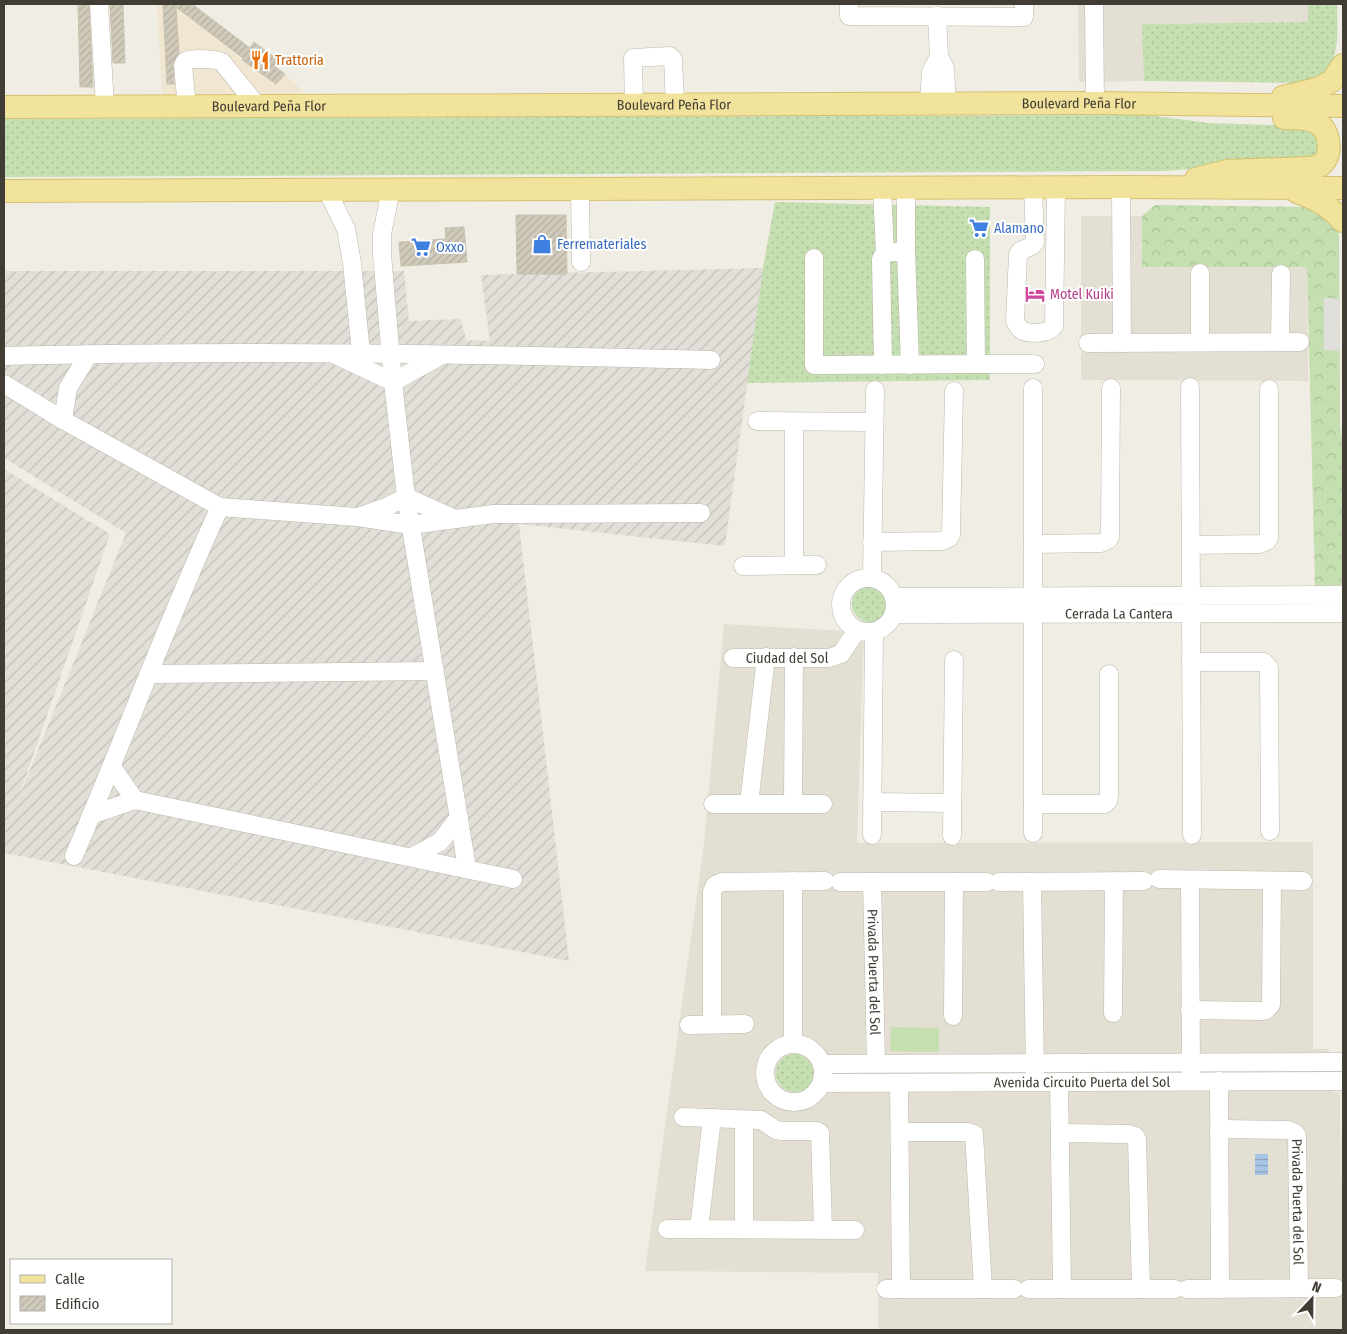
<svg xmlns="http://www.w3.org/2000/svg" width="1347" height="1334" viewBox="0 0 1347 1334" font-family="'Fira Sans Condensed',sans-serif">
	<defs>
		<pattern id="industrial-furrows" width="10" height="10" patternUnits="userSpaceOnUse" patternTransform="scale(1.25)"><rect width="10" height="10" fill="#e2dfd9"/><path d="M-1 1l2-2M0 10L10 0M9 11l2-2" fill="none" stroke="#c3c0bb"/></pattern>
		<pattern id="grass-dots" width="8" height="8" patternUnits="userSpaceOnUse" patternTransform="scale(1.25)"><rect width="8" height="8" fill="#c5dfb1"/><path d="M2 2h.1M6 6h.1" fill="none" stroke="#aac099" stroke-width="1.8" stroke-linecap="round"/></pattern>
		<pattern id="forest-crowns" width="20" height="18" patternUnits="userSpaceOnUse" patternTransform="scale(1.25)"><rect width="20" height="18" fill="#c5dfb1"/><path d="M2 6a3 3 0 1 1 6 0M12 15a3 3 0 1 1 6 0" fill="none" stroke="#aac099"/></pattern>
		<pattern id="water-rules" width="6" height="5" patternUnits="userSpaceOnUse" patternTransform="scale(1.25)"><rect width="6" height="5" fill="#a7c5e6"/><path d="M0 2.5h6" fill="none" stroke="#8aa1bb"/></pattern>
		<pattern id="building-hatch" width="6" height="6" patternUnits="userSpaceOnUse" patternTransform="scale(1.25)"><rect width="6" height="6" fill="#d0cabb"/><path d="M-1 1l2-2M0 6l6-6M5 7l2-2" fill="none" stroke="#b4aea1"/></pattern>
	</defs>
	<rect width="100%" height="100%" fill="#f0ede4"/>
	<!-- residential -->
	<g fill="#e3e0d3">
		<polygon points="1078,4 1308,4 1308,22 1143,24 1144,81 1079,82"/>
		<polygon points="1081,216 1142,216 1143,267 1307,267 1308,381 1081,380"/>
		<polygon points="724,624 864,632 857,843 1313,842 1313,1049 1329,1049 1330,1091 1340,1093 1341,1172 1343,1194 1343,1330 878,1330 878,1273 645,1271 704,844"/>
	</g>
	<!-- commercial -->
	<polygon fill="#f0e6d1" points="157,4 192,4 285,74 305,93 162,94"/>
	<!-- industrial -->
	<polygon fill="url(#industrial-furrows)" points="763,268 725,546 519,524 569,961 4,853 4,469 110,534 17,802 126,533 4,458 4,271 404,271 409,321 461,319 466,340 490,341 481,275"/>
	<!-- grass -->
	<g fill="url(#grass-dots)">
		<path d="M1308,4H1337C1337,28 1342,64 1318,78C1314,81 1308,82 1303,83L1144,81L1142,24L1308,22Z"/>
		<polygon points="1146,115 1209,123 1305,126 1319,130 1318,158 1166,171 4,177 4,119"/>
		<polygon points="775,202 990,207 990,380 747,383 763,268"/>
		<circle cx="870" cy="604" r="18"/>
		<circle cx="795" cy="1073" r="19"/>
	</g>
	<!-- forest -->
	<polygon fill="url(#forest-crowns)" points="1155,205 1312,207 1334,223 1339,233 1340,425 1343,446 1343,583 1341,585 1315,586 1307,267 1142,267 1142,216"/>
	<!-- pitch -->
	<polygon fill="#c5dfb1" points="891,1027 939,1028 939,1052 890,1051"/>
	<!-- parking -->
	<polygon fill="#e1dfdc" points="1324,298 1340,299 1339,351 1324,350"/>
	<!-- water -->
	<rect fill="url(#water-rules)" x="1255" y="1154" width="13" height="21"/>
	<!-- building -->
	<g fill="url(#building-hatch)" stroke="#c9c2af">
		<polygon points="78,4 89,4 93,87 80,87"/>
		<polygon points="110,4 123,4 125,63 113,63"/>
		<polygon points="163,4 192,4 250,48 254,42 278,60 274,66 285,74 276,84 242,60 243,58 176,7 179,53 173,63 174,84 167,84"/>
		<polygon points="516,215 566,215 567,274 517,274"/>
		<polygon points="464,227 467,262 401,266 399,242 446,239 445,228"/>
	</g>
	<g fill="none" stroke-linecap="round" stroke-linejoin="round">
		<defs>
			<g id="minor">
				<polyline points="99,4 105,106"/>
				<polyline points="849,4 849,16 1024,17 1024,4"/>
				<polyline points="1094,4 1095,103"/>
				<polyline points="937,16 939,56 945,68 947,103"/>
				<polyline points="929,103 931,72 939,56"/>
				<polyline points="634,105 633,58 670,56 673,59 675,105"/>
				<path d="M187,107L183,66C184,63 184,61 188,60C194,58 216,59 222,62L258,107"/>
				<path d="M1033,187L1035,242L1032,246L1020,251L1018,255L1015,321C1017,325 1019,329 1023,331C1031,334 1049,334 1054,326L1056,187"/>
				<polyline points="1121,187 1122,343"/>
				<polyline points="882,188 885,253"/>
				<polyline points="391,189 382,234 382,254 393,382 406,497 467,868"/>
				<polyline points="580,189 581,262"/>
				<polyline points="327,190 346,229 352,263 361,353"/>
				<polyline points="906,251 906,188"/>
				<polyline points="814,258 814,365 976,364 975,259"/>
				<polyline points="1200,342 1200,273"/>
				<polyline points="1280,342 1281,274"/>
				<polyline points="1088,343 1300,342"/>
				<polyline points="336,355 393,382 442,355"/>
				<path d="M4,356C240,350 475,354 711,360"/>
				<polyline points="976,364 1035,364"/>
				<polyline points="883,365 881,259 885,253 906,251 910,365"/>
				<polyline points="4,384 63,420 220,507 357,517 411,525 493,514 701,513"/>
				<polyline points="1190,387 1192,835"/>
				<polyline points="63,420 68,388 89,354"/>
				<polyline points="757,421 874,422"/>
				<polyline points="794,422 794,565"/>
				<polyline points="361,516 386,507 406,497 455,519"/>
				<polyline points="872,542 942,541 949,538 951,535 954,391"/>
				<polyline points="1033,544 1101,543 1108,540 1110,537 1111,388"/>
				<polyline points="1191,545 1260,544 1267,541 1269,538 1269,389"/>
				<polyline points="743,566 817,565"/>
				<polyline points="872,578 875,390"/>
				<circle cx="868" cy="605" r="27"/>
				<polyline points="895,597 1343,595"/>
				<path id="s1" d="M894,614L1343,613"/>
				<path id="s2" d="M733,658H829L841,654L857,630"/>
				<polyline points="1191,662 1264,662 1269,668 1270,831"/>
				<polyline points="149,674 435,671"/>
				<polyline points="112,767 135,800"/>
				<polyline points="872,802 952,803"/>
				<polyline points="713,804 823,804"/>
				<polyline points="749,804 766,657"/>
				<polyline points="793,804 794,657"/>
				<polyline points="1033,804 1105,804 1108,801 1109,796 1109,674"/>
				<polyline points="91,815 135,800 513,879"/>
				<polyline points="1033,833 1033,388"/>
				<polyline points="872,835 874,632"/>
				<polyline points="952,836 954,660"/>
				<path d="M74,856C124,740 167,621 220,507"/>
				<polyline points="412,857 440,842 459,817"/>
				<polyline points="1159,879 1303,881"/>
				<polyline points="1190,880 1191,1074"/>
				<polyline points="840,882 987,882"/>
				<path id="s3" d="M872,882L876,1063"/>
				<polyline points="999,882 1144,881"/>
				<polyline points="1032,882 1035,1074"/>
				<polyline points="1190,1010 1262,1011 1266,1010 1271,1005 1272,881"/>
				<polyline points="1113,1013 1114,881"/>
				<polyline points="953,1016 954,882"/>
				<polyline points="712,1024 712,892 715,885 722,882 825,881"/>
				<polyline points="689,1025 745,1024"/>
				<polyline points="793,1043 793,881"/>
				<circle cx="794" cy="1073" r="29"/>
				<polyline points="822,1064 1343,1062"/>
				<polyline points="1219,1081 1220,1289"/>
				<polyline points="1059,1082 1062,1289"/>
				<path id="s4" d="M822,1083L1343,1081"/>
				<polyline points="899,1083 901,1289"/>
				<polyline points="683,1117 761,1120 776,1130 782,1131 817,1131 820,1133 823,1229"/>
				<polyline points="744,1120 744,1229"/>
				<path id="s5" d="M1219,1129L1288,1130L1295,1133L1297,1136L1299,1288"/>
				<polyline points="900,1132 968,1132 974,1134 983,1289"/>
				<polyline points="1060,1133 1128,1134 1135,1136 1137,1139 1141,1289"/>
				<polyline points="667,1229 855,1230"/>
				<polyline points="699,1229 712,1118"/>
				<polyline points="886,1289 1014,1289"/>
				<polyline points="1028,1289 1175,1289"/>
				<polyline points="1187,1289 1336,1288"/>
			</g>
			<g id="major">
				<polyline points="1283,97 1317,89 1332,81 1343,65"/>
				<path id="s6" d="M4,107L1095,103L1343,106"/>
				<path d="M1196,179L1227,171L1307,168C1311,168 1316,167 1319,166C1333,158 1331,133 1319,124C1309,117 1296,119 1284,118"/>
				<polyline points="4,191 1121,187 1343,188"/>
				<path d="M1297,192C1316,198 1330,206 1343,221"/>
			</g>
		</defs>
		<!-- minor casing -->
		<use href="#minor" stroke="#bdb8ab" stroke-width="19"/>
		<!-- major casing -->
		<use href="#major" stroke="#d4c16e" stroke-width="24"/>
		<!-- minor -->
		<use href="#minor" stroke="#fff" stroke-width="18"/>
		<!-- major -->
		<use href="#major" stroke="#f1e39b" stroke-width="22"/>
	</g>
	<!-- icons -->
	<defs>
		<symbol id="restaurant-bare" viewBox="-9 -9 18 18"><path d="M-5-6h1v4h1v-4h1v4h1v-4h1v5L-1.5 .5V6h-2V.5L-5-1ZM5-6V6H3V1.5H1.5Q1.5-4 5-6Z" fill="#e8710a" stroke="#fff" stroke-width="2.5" paint-order="stroke"/></symbol>
		<symbol id="supermarket-bare" viewBox="-9 -9 18 18"><path d="M-6-5.5h2.5l.6 2H6L4.5 2H-2.5L-4.4-4H-6ZM-1.5 3.2a1.3 1.3 0 1 0 .1 0ZM3 3.2a1.3 1.3 0 1 0 .1 0Z" fill="#3f7fe0" stroke="#fff" stroke-width="2.5" paint-order="stroke"/></symbol>
		<symbol id="shop-bare" viewBox="-9 -9 18 18"><path d="M-5-2.5h2.3a2.7 3.5 0 0 1 5.4 0H5L5.5 6h-11ZM-1.5-2.5h3a1.5 2.3 0 0 0-3 0Z" fill="#3f7fe0" stroke="#fff" stroke-width="2.5" paint-order="stroke"/></symbol>
		<symbol id="hotel-bare" viewBox="-9 -9 18 18"><path d="M-6-4.5h1.5V1H6V5H4.5V3h-9V5H-6ZM-4 0a1.8 1.8 0 1 1 3.6 0ZM.5 0V-2.5h3Q6-2.5 6 0Z" fill="#d1479c" stroke="#fff" stroke-width="2.5" paint-order="stroke"/></symbol>
	</defs>
	<g fill-rule="evenodd">
		<use href="#restaurant-bare" x="246" y="46" width="28" height="28"/>
		<use href="#supermarket-bare" x="965" y="214" width="28" height="28"/>
		<use href="#shop-bare" x="528" y="230" width="28" height="28"/>
		<use href="#supermarket-bare" x="407" y="233" width="28" height="28"/>
		<use href="#hotel-bare" x="1021" y="280" width="28" height="28"/>
	</g>
	<g text-anchor="middle" dominant-baseline="central" stroke-width="4" stroke-linejoin="round" paint-order="stroke">
		<!-- food labels -->
		<g font-size="14" fill="#c56008" stroke="#fff" text-anchor="start">
			<text x="275" y="60">Trattoria</text>
		</g>
		<!-- street labels -->
		<g font-size="14" fill="#413d35" stroke="#fff">
			<text stroke="none"><textPath href="#s6" startOffset="1075">Boulevard Peña Flor</textPath></text>
			<text stroke="none"><textPath href="#s6" startOffset="670">Boulevard Peña Flor</textPath></text>
			<text stroke="none"><textPath href="#s6" startOffset="265">Boulevard Peña Flor</textPath></text>
			<text stroke="none"><textPath href="#s1" startOffset="225">Cerrada La Cantera</textPath></text>
			<text stroke="none"><textPath href="#s2" startOffset="54">Ciudad del Sol</textPath></text>
			<text stroke="none"><textPath href="#s3" startOffset="90">Privada Puerta del Sol</textPath></text>
			<text stroke="none"><textPath href="#s4" startOffset="260">Avenida Circuito Puerta del Sol</textPath></text>
			<text stroke="none"><textPath href="#s5" startOffset="146">Privada Puerta del Sol</textPath></text>
		</g>
		<!-- shop labels -->
		<g font-size="14" fill="#366cbe" stroke="#fff" text-anchor="start">
			<text x="994" y="228">Alamano</text>
			<text x="557" y="244">Ferremateriales</text>
			<text x="436" y="247">Oxxo</text>
		</g>
		<!-- hotel labels -->
		<g font-size="14" fill="#b23c85" stroke="#fff" text-anchor="start">
			<text x="1050" y="294">Motel Kuiki</text>
		</g>
	</g>
	<!-- border -->
	<rect width="1347" height="1334" fill="none" stroke="#413d35" stroke-width="10"/>
	<!-- legend -->
	<rect x="10" y="1259" width="162" height="65" fill="#ffffff" stroke="#b3b1ae"/>
	<rect x="20" y="1275" width="25" height="8" fill="#f1e39b" stroke="#b3b1ae"/>
	<text x="55" y="1284" font-size="15" fill="#413d35">Calle</text>
	<rect x="20" y="1296" width="25" height="15" fill="url(#building-hatch)" stroke="#b3b1ae"/>
	<text x="55" y="1309" font-size="15" fill="#413d35">Edificio</text>
	<!-- north arrow -->
	<g transform="translate(1312 1299) rotate(22)" stroke="#ffffff" stroke-width="4" paint-order="stroke">
	<path d="M0-4L9 19L0 12L-9 19Z" fill="#413d35"/>
	<text y="-8" font-size="14" font-weight="bold" text-anchor="middle" fill="#413d35">N</text>
	</g>
</svg>
